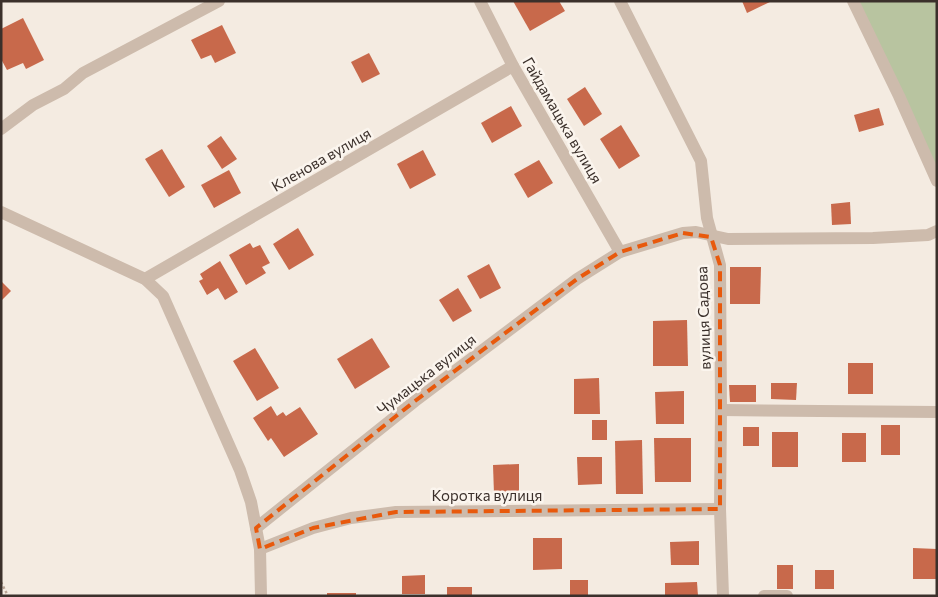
<svg xmlns="http://www.w3.org/2000/svg" width="938" height="597" viewBox="0 0 938 597" font-family="Commissioner,sans-serif">
	<rect width="100%" height="100%" fill="#f4ebe1"/>
	<!-- green -->
	<polygon fill="#b8c4a0" points="853,1 937,1 937,181"/>
	<!-- building -->
	<g fill="#c8694b">
		<polygon points="513,1 559,1 565,11 530,31"/>
		<polygon points="742,1 772,1 747,13"/>
		<polygon points="23,18 44,60 26,69 23,63 7,70 1,59 1,29"/>
		<polygon points="222,25 236,53 215,63 211,55 201,59 191,40"/>
		<polygon points="369,53 380,74 362,83 351,62"/>
		<polygon points="585,87 602,114 584,126 567,99"/>
		<polygon points="511,106 522,126 492,143 481,123"/>
		<polygon points="879,108 884,125 859,132 854,115"/>
		<polygon points="621,125 640,156 619,169 600,139"/>
		<polygon points="221,136 237,159 222,169 207,146"/>
		<polygon points="162,149 185,187 169,197 145,159"/>
		<polygon points="423,150 436,175 410,189 397,164"/>
		<polygon points="539,160 553,183 528,198 514,174"/>
		<polygon points="229,170 241,193 214,208 201,185"/>
		<polygon points="850,202 851,224 832,225 831,204"/>
		<polygon points="298,228 314,255 289,270 273,244"/>
		<polygon points="250,243 253,248 260,245 270,263 262,267 266,273 246,285 229,255"/>
		<polygon points="220,261 238,292 225,300 218,288 207,295 199,281 203,279 200,274"/>
		<polygon points="489,264 501,288 480,299 467,276"/>
		<polygon points="730,267 761,267 760,304 730,304"/>
		<polygon points="1,281 11,291 1,301"/>
		<polygon points="458,288 472,311 453,322 439,300"/>
		<polygon points="687,320 688,366 653,366 653,321"/>
		<polygon points="372,338 390,367 355,389 337,359"/>
		<polygon points="255,348 279,388 257,401 233,361"/>
		<rect x="848" y="363" width="25" height="31"/>
		<polygon points="599,378 600,414 574,414 574,379"/>
		<polygon points="771,383 797,383 796,400 771,399"/>
		<polygon points="729,385 756,385 756,402 730,402"/>
		<polygon points="684,391 684,424 656,424 655,392"/>
		<polygon points="271,406 277,416 283,412 286,416 300,407 318,434 284,457 271,438 268,441 253,418"/>
		<rect x="592" y="420" width="15" height="20"/>
		<rect x="881" y="425" width="19" height="30"/>
		<rect x="743" y="427" width="16" height="19"/>
		<rect x="772" y="432" width="26" height="35"/>
		<rect x="842" y="433" width="24" height="29"/>
		<polygon points="654,438 691,438 691,482 655,482"/>
		<polygon points="642,440 643,494 616,494 615,441"/>
		<polygon points="577,457 602,457 602,484 578,485"/>
		<polygon points="519,464 519,493 494,494 493,465"/>
		<polygon points="533,538 562,538 562,569 533,570"/>
		<polygon points="699,541 699,565 671,565 670,542"/>
		<polygon points="913,548 937,549 937,579 913,579"/>
		<rect x="777" y="565" width="16" height="24"/>
		<rect x="815" y="570" width="19" height="19"/>
		<polygon points="425,575 425,594 402,594 402,576"/>
		<rect x="570" y="580" width="18" height="16"/>
		<polygon points="697,582 698,596 665,596 665,583"/>
		<rect x="447" y="587" width="25" height="9"/>
		<rect x="327" y="593" width="29" height="3"/>
	</g>
	<g fill="none" stroke-linecap="round" stroke-linejoin="round">
		<!-- path -->
		<polyline stroke="#b9a596" stroke-width="2.5" stroke-dasharray="2.5 2.5" stroke-linecap="butt" points="1,582 8,596"/>
		<!-- minor -->
		<g stroke="#cdbbac" stroke-width="12">
			<polyline points="480,1 513,66 620,252"/>
			<polyline points="620,1 701,161 707,218 720,265 721,410 720,509 723,596"/>
			<polyline points="853,1 899,96 937,181"/>
			<polyline points="1,129 33,105 64,89 83,73 219,1"/>
			<polyline points="1,212 145,279 163,296 240,470 251,502 260,549 261,596"/>
			<polyline points="145,279 513,66"/>
			<polyline points="721,410 937,412"/>
			<polyline points="256,528 415,401 577,279 620,252 683,233 696,232 728,239 873,238 928,235 937,231"/>
			<polyline points="260,549 313,528 351,518 396,512 720,509"/>
			<polyline points="764,596 787,596"/>
		</g>
	</g>
	<!-- marked area -->
	<path fill="none" stroke="#e8590c" stroke-width="4" stroke-dasharray="10 6" stroke-linejoin="round" d="M683,233L711,237L720,265V509L396,512L313,528L260,549L256,528L415,401L577,279L620,252Z"/>
	<g text-anchor="middle" dominant-baseline="central" stroke-width="5" stroke-linejoin="round" paint-order="stroke">
		<!-- street labels -->
		<g font-size="15" fill="#3b302b" stroke="#fbf5ee">
			<text transform="translate(563 120) rotate(60)">Гайдамацька вулиця</text>
			<text transform="translate(321 159) rotate(-30)">Кленова вулиця</text>
			<text transform="translate(703 318) rotate(-92)">вулиця Садова</text>
			<text transform="translate(426 374) rotate(-38)">Чумацька вулиця</text>
			<text x="487" y="495">Коротка вулиця</text>
		</g>
	</g>
	<!-- border -->
	<rect width="938" height="597" fill="none" stroke="#3b302b" stroke-width="5"/>
</svg>
